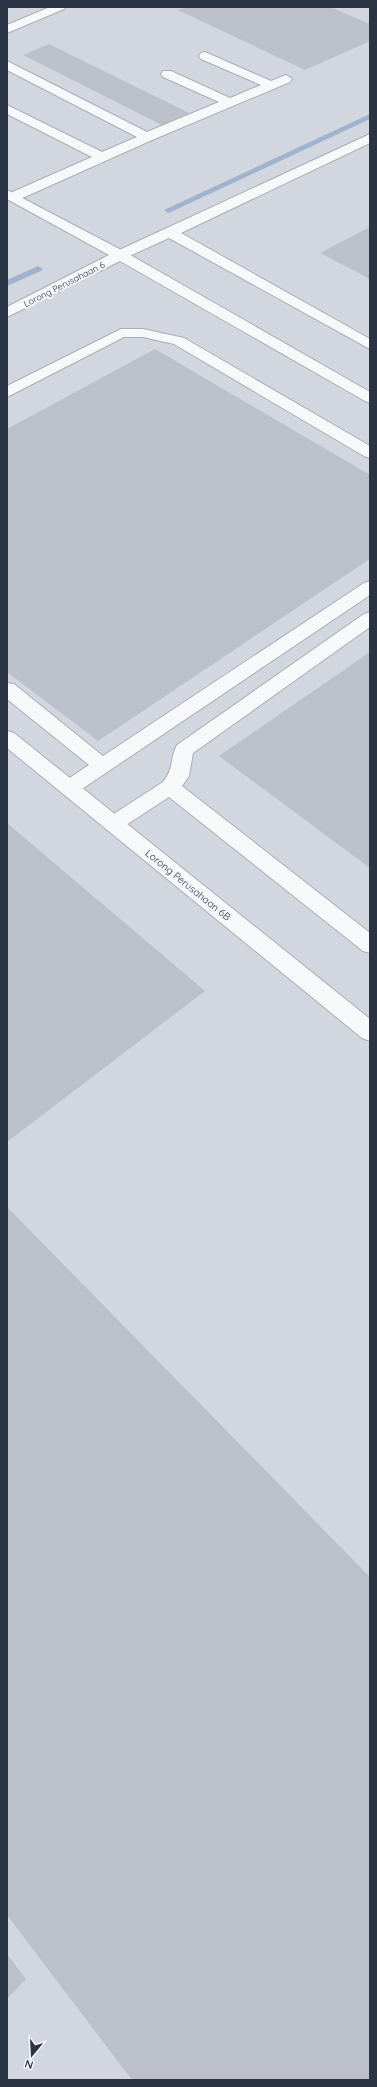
<svg xmlns="http://www.w3.org/2000/svg" width="377" height="2087" viewBox="0 0 377 2087" font-family="Quicksand,sans-serif">
	<rect width="100%" height="100%" fill="#e4e7ec"/>
	<!-- built -->
	<rect fill="#d2d6de" x="7" y="7" width="363" height="2073"/>
	<g fill="none" stroke-linecap="round" stroke-linejoin="round">
		<!-- stream -->
		<g fill="#9fb4cc" fill-rule="evenodd">
			<polygon points="370,114 370,119 171,212 168,213 164,210"/>
			<polygon points="38,266 43,269 41,271 7,286 7,280"/>
		</g>
	</g>
	<!-- building -->
	<g fill="#bbc0ca">
		<polygon points="187,7 330,7 370,24 370,41 305,70 178,10"/>
		<polygon points="49,44 189,113 162,125 23,55"/>
		<polygon points="370,227 370,279 320,253"/>
		<polygon points="155,349 370,475 370,559 98,741 7,672 7,429"/>
		<polygon points="370,652 370,868 219,756"/>
		<polygon points="7,823 205,991 7,1142"/>
		<polygon points="7,1207 370,1577 370,2080 132,2080 7,1915"/>
		<polygon points="7,1954 26,1979 7,1999"/>
	</g>
	<g fill="none" stroke-linecap="round" stroke-linejoin="round">
		<defs>
			<g id="service">
				<polygon points="50,7 66,7 64,9 7,33 7,25"/>
				<polygon points="205,52 271,81 286,75 292,79 290,82 152,140 18,200 8,200 8,194 92,157 7,114 7,105 102,152 137,137 7,70 7,61 147,132 219,102 163,77 161,74 163,71 171,71 230,98 261,85 201,59 199,56 201,53"/>
				<polygon points="370,134 370,143 181,233 370,339 370,349 169,238 125,258 115,258 113,255 115,252"/>
				<polygon points="121,329 143,329 184,338 370,446 370,458 364,456 174,344 143,337 124,337 7,397 7,386"/>
				<polygon points="370,581 370,595 76,793 69,795 62,793 59,788 62,783 89,765 7,699 7,683 14,684 103,756 364,583"/>
				<path d="M370,612V627L193,753L189,776L182,786L370,933V953L363,951L169,797L120,829L113,831L106,829L103,824L106,819L163,782C174,769 170,758 177,745L364,614Z"/>
			</g>
			<g id="minor">
				<polygon points="7,190 125,252 370,392 370,403 365,401 120,261 7,317 7,307 109,255 7,199"/>
				<polygon points="7,731 14,733 370,1019 370,1041 362,1038 7,748"/>
			</g>
		</defs>
		<!-- service casing -->
		<use href="#service" stroke="#a9aeb7" stroke-width="2"/>
		<!-- minor casing -->
		<use href="#minor" stroke="#a9aeb7" stroke-width="2"/>
		<!-- service -->
		<use href="#service" fill="#f7f8fa" fill-rule="evenodd"/>
		<!-- minor -->
		<use href="#minor" fill="#f7f8fa" fill-rule="evenodd"/>
	</g>
	<g text-anchor="middle" dominant-baseline="central" stroke-width="4" stroke-linejoin="round" paint-order="stroke">
		<!-- far-street labels -->
		<g font-size="9" fill="#2b3445" stroke="#f4f6f9">
			<text transform="translate(64 284) rotate(-27)">Lorong Perusahaan 6</text>
		</g>
		<!-- street labels -->
		<g font-size="10" fill="#2b3445" stroke="#f4f6f9">
			<text transform="translate(188 885) rotate(39)">Lorong Perusahaan 6B</text>
		</g>
	</g>
	<!-- border -->
	<rect width="377" height="2087" fill="none" stroke="#2b3445" stroke-width="16"/>
	<!-- north arrow -->
	<g transform="translate(32 2055) rotate(198)" stroke="#f4f6f9" stroke-width="3" paint-order="stroke">
	<path d="M0-3L7 15L0 10L-7 15Z" fill="#2b3445"/>
	<text y="-6" font-size="11" font-weight="bold" text-anchor="middle" fill="#2b3445">N</text>
	</g>
</svg>
